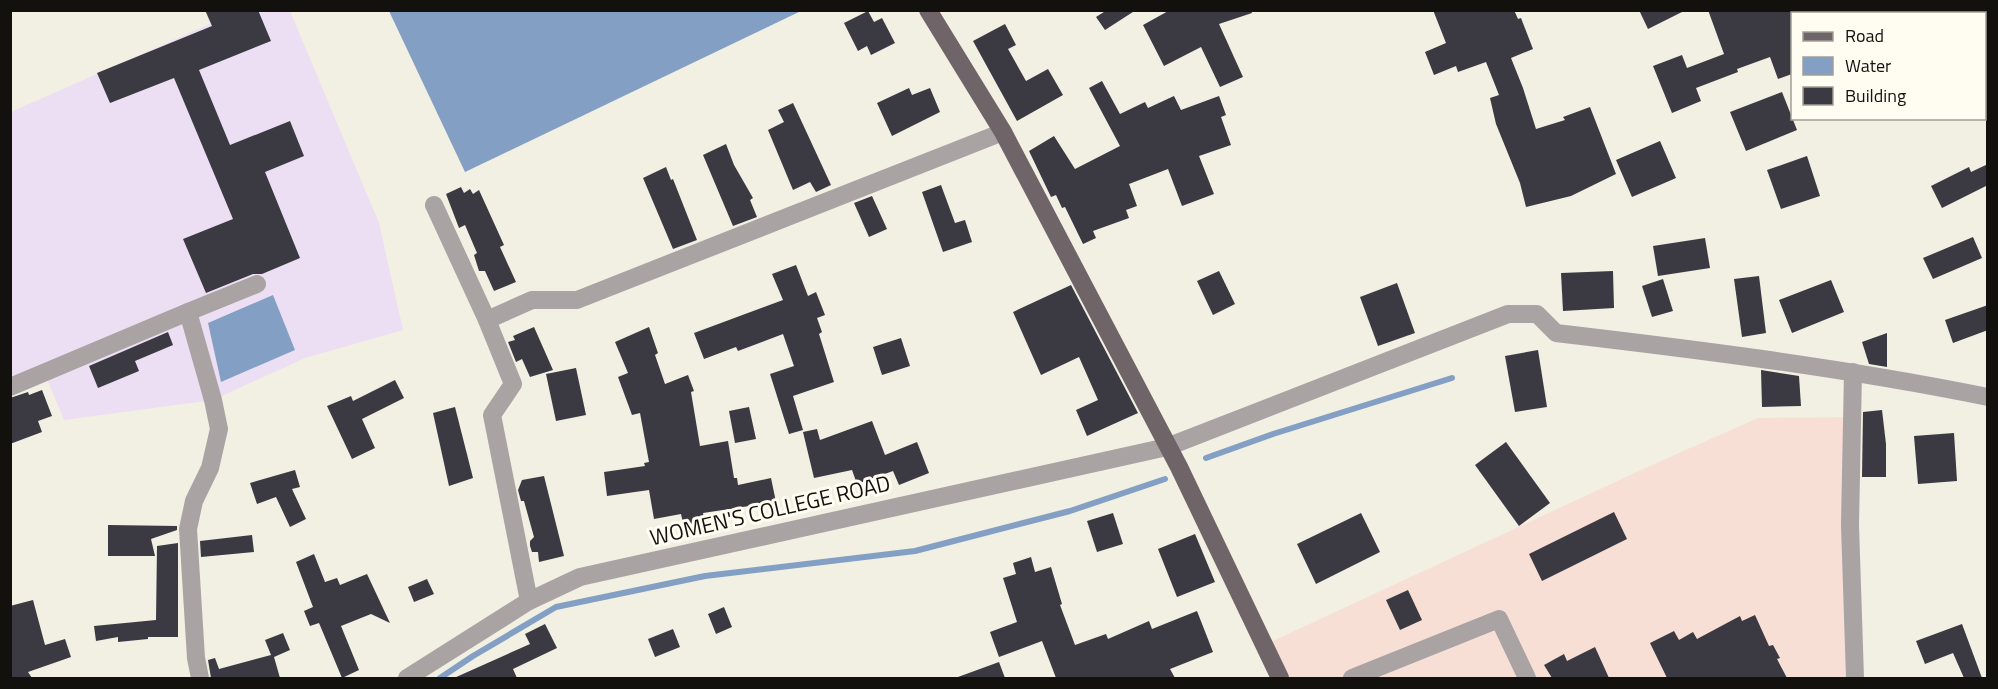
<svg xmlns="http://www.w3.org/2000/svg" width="1998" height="689" viewBox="0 0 1998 689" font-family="'Titillium Web',sans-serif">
	<rect width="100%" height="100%" fill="#f2efe3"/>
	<!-- education -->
	<polygon fill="#ecdff3" points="239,11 290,11 379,223 403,330 305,358 213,400 64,420 43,369 11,382 11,112"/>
	<!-- medical -->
	<polygon fill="#f8dfd6" points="1852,417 1855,678 1280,678 1264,645 1652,465 1758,418"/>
	<!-- water -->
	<g fill="#83a0c4">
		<polygon points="389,11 801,11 465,172"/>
		<polygon points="273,295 295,350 221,382 208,323"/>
	</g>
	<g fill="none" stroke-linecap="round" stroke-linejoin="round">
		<!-- stream -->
		<g stroke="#83a0c4" stroke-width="6">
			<polyline points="1206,458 1273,434 1452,378"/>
			<polyline points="440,678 473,656 556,607 705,576 915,551 1070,511 1165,479"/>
		</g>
	</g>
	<!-- building -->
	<g fill="#3b3a43">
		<polygon points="205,10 258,10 271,41 199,70 230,145 290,121 304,156 265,172 300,258 262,274 253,274 206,293 183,239 233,219 174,78 110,103 97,73 212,26"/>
		<polygon points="1107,10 1136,10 1105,30 1096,17"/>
		<polygon points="1170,10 1251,10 1252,13 1219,24 1243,77 1220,87 1201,47 1164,66 1143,25"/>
		<polygon points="1433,10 1514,10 1518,19 1521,18 1533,49 1511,58 1523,88 1536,129 1565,120 1563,117 1590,107 1616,174 1571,196 1526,207 1520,183 1496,124 1490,98 1499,95 1486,62 1458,72 1456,66 1434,75 1425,52 1446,43"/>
		<polygon points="1639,10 1686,10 1648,29"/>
		<polygon points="1708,10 1792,10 1792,74 1778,79 1770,57 1737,69 1738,72 1696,88 1701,101 1672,113 1653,66 1682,55 1687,68 1724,54"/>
		<polygon points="868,11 874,22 882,18 895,43 871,55 867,46 858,51 844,23"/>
		<polygon points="1005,24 1016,45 1008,49 1026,81 1048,69 1063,95 1017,121 973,41"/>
		<polygon points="1102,81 1120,114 1145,102 1148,108 1174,96 1181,110 1219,96 1226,115 1221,117 1231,145 1199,156 1214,194 1182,206 1168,169 1129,184 1137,206 1126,210 1129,218 1093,231 1096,238 1083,244 1065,207 1062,208 1056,195 1051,197 1029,151 1054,136 1075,169 1120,146 1089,88"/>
		<polygon points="909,88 912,95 930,88 940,112 892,136 877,103"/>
		<polygon points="1782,92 1797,130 1746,151 1730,112"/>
		<polygon points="793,103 831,185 816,192 810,182 793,190 768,130 784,122 778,110"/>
		<polygon points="1660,141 1676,178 1632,197 1616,160"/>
		<polygon points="726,144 734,165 753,198 750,200 757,217 733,226 703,155"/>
		<polygon points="1807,156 1820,196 1781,209 1767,170"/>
		<polygon points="1988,164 1988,185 1942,208 1931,186 1969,167 1971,172"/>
		<polygon points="666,167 671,180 673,179 697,240 673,249 643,178"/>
		<polygon points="941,185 955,223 965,220 972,242 943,252 922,192"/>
		<polygon points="461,187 464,193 470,189 473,194 479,190 504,245 500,247 516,282 494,291 485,271 479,271 474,255 477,253 465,225 459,228 446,194"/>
		<polygon points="872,196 887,229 869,237 854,203"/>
		<polygon points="1973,237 1982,258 1933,279 1923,258"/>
		<polygon points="1705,238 1710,268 1658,276 1653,246"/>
		<polygon points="796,265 808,296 816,292 825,315 817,318 822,332 819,334 834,382 793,396 803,430 789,434 770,374 794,366 783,334 738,351 736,347 704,359 694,333 783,300 772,274"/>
		<polygon points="1219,271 1235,304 1213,315 1197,281"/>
		<polygon points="1613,271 1614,308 1563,311 1561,273"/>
		<polygon points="1759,276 1766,333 1742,337 1734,279"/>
		<polygon points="1663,279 1673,311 1652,317 1642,286"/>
		<polygon points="1831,280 1844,312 1792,333 1779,300"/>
		<polygon points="1397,283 1415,333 1378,346 1360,297"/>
		<polygon points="1071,285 1138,413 1087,436 1076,410 1098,400 1079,357 1041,375 1013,312"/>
		<polygon points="1988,305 1988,330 1953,343 1945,320"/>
		<polygon points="534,327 553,370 530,377 522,359 516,362 508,342 515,340 513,336"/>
		<polygon points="649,327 658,353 655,355 665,384 688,375 694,391 691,392 700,446 728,441 734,478 737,478 738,485 771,478 776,502 703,513 705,524 684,528 681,514 654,519 649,490 607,496 604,472 645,466 644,463 649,462 640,413 632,415 618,377 628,373 615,342"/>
		<polygon points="168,332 173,345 135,361 139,371 98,388 89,366"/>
		<polygon points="1887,333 1887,367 1869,364 1862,342"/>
		<polygon points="901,338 910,366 882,375 873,347"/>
		<polygon points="1538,350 1547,407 1515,412 1505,356"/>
		<polygon points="576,368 586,415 556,421 546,374"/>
		<polygon points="1761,370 1799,376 1801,406 1762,407"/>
		<polygon points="395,380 404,398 362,419 375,448 352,459 327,406 351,396 353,401"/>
		<polygon points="42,390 52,416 38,421 42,432 10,444 10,398 28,392 29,395"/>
		<polygon points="455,407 473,478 449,486 433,413"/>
		<polygon points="749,407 756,439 735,443 729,411"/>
		<polygon points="1882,410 1886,444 1886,477 1862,477 1863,412"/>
		<polygon points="872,421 885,455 917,442 929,473 899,485 893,471 857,484 852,470 814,478 803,432 817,429 820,440"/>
		<polygon points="1954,433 1957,481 1918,484 1914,436"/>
		<polygon points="1506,442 1550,503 1519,526 1475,465"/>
		<polygon points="295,470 300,487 292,489 306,519 290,527 276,497 257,504 250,483"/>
		<polygon points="544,476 564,556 539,562 538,552 532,552 530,546 530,541 534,537 524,501 521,501 518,490 522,480"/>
		<polygon points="1614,512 1627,539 1542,581 1529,554"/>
		<polygon points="1113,513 1123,544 1097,552 1087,521"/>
		<polygon points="1361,513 1380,552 1316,584 1297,544"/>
		<polygon points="108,525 177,526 177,530 151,539 155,556 108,556"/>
		<polygon points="1195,534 1215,582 1177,597 1158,549"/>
		<polygon points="252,535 254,552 201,557 200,541"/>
		<polygon points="178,543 178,637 148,637 148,639 118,642 118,637 96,641 94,626 156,620 157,546"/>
		<polygon points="314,554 325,582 337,578 340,585 367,574 390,623 371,614 341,626 359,670 342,678 319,623 310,626 304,611 313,607 296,562"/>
		<polygon points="1031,557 1035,572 1051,567 1062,604 1060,605 1075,645 1106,634 1108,639 1149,621 1152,629 1197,611 1213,652 1170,669 1175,678 1056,678 1042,641 999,657 990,632 1017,622 1003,578 1016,574 1013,563"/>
		<polygon points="427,579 434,594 414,602 408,587"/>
		<polygon points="1408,590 1422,620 1400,630 1386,600"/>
		<polygon points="33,600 45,645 65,639 71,657 28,672 32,678 10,678 10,606"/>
		<polygon points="724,607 732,627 716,634 708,614"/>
		<polygon points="1755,615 1769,646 1773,645 1780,658 1777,659 1787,678 1667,678 1650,643 1674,631 1679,640 1693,632 1697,639 1740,616 1742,621"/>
		<polygon points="545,624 557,648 513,669 517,678 454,678 530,644 525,634"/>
		<polygon points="1962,624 1982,678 1964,678 1953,653 1925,664 1916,641"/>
		<polygon points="673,629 680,647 655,657 648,639"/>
		<polygon points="283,633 290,650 274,657 280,678 211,678 208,660 215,658 219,669 271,655 265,640"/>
		<polygon points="1595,647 1609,678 1552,678 1544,665 1564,654 1567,661"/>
		<polygon points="999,662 1005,678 958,678 958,677"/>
	</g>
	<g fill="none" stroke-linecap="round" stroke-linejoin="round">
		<!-- minor -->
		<g stroke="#a9a3a4" stroke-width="18">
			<polyline points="434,205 487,320 532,300 577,300 1003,132"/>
			<polyline points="188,312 257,284"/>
			<polyline points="487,320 513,384 492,415 529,601"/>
			<polyline points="1853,372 1850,525 1855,678"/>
			<polyline points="10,387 188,312 213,400 219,429 210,468 194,501 188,529 196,658 200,678"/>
			<path d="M407,678L529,601L580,577L1167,447L1508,314H1537L1556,333C1701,350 1845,368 1988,397"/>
			<polyline points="1352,678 1499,619 1527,678"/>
		</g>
		<!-- major -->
		<polyline stroke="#6f6467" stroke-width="18" points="928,10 1003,132 1179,467 1280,678"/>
	</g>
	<g text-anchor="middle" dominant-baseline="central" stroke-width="6" stroke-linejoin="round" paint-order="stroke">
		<!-- street labels -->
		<g font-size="22" fill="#13110e" stroke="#fffcf2">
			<text transform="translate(770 510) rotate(-13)">WOMEN'S COLLEGE ROAD</text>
		</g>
	</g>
	<!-- border -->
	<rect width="1998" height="689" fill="none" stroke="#13110e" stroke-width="24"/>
	<!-- legend -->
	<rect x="1791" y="12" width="195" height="108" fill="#fffcf2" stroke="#a19e97" stroke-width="1.5"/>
	<rect x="1803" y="32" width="30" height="9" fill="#6f6467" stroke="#a19e97" stroke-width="1.5"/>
	<text x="1845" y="42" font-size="18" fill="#13110e">Road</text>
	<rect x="1803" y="57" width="30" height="18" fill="#83a0c4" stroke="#a19e97" stroke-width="1.5"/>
	<text x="1845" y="72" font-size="18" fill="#13110e">Water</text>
	<rect x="1803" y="87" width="30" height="18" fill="#3b3a43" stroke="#a19e97" stroke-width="1.5"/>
	<text x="1845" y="102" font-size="18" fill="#13110e">Building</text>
</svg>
